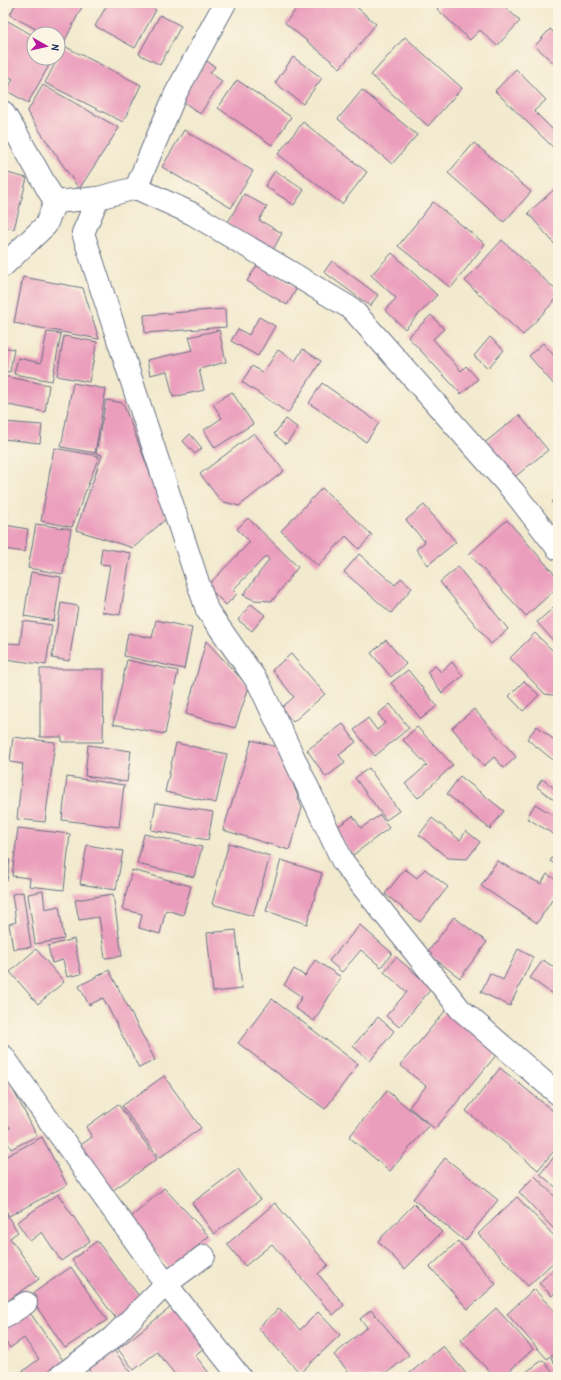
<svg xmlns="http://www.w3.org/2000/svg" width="561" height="1380" viewBox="0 0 561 1380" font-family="'Patrick Hand',sans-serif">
	<rect width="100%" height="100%" fill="#fcf5e5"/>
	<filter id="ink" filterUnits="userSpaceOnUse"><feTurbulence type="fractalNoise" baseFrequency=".025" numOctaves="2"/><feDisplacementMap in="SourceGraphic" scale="8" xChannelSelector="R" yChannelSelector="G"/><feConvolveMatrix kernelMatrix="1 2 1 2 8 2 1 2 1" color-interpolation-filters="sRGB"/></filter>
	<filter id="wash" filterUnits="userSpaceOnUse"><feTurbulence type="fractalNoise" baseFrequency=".012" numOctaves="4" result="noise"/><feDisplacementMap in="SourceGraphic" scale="16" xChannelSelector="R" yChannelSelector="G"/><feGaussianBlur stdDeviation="0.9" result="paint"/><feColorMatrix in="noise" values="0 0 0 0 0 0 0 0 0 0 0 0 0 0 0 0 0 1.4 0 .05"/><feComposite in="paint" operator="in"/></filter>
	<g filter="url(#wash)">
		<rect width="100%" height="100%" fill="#f2eace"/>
		<g id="blocks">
			<!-- building -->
			<g fill="#eb9ebc">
				<polygon points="16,3 84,3 63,44 58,41 58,34 45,34 10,15"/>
				<polygon points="108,3 145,3 156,10 135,48 95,26"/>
				<polygon points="301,3 352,3 376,24 340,68 285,23"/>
				<polygon points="442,3 501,3 520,21 497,46 480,30 470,40 437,9"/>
				<polygon points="160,15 181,26 160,65 139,54"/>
				<polygon points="8,21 34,36 34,58 53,58 28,103 7,91 13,79 3,73 3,31"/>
				<polygon points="550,29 558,36 558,67 535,46"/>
				<polygon points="405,37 462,88 428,126 371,75"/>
				<polygon points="64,46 141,85 123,122 45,83"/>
				<polygon points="293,57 322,78 303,104 275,83"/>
				<polygon points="207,61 215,67 210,73 222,81 200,114 180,99"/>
				<polygon points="516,69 546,100 534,111 558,135 558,152 495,91"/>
				<polygon points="237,80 291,117 272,145 218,108"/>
				<polygon points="43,85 119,128 79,189 27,112"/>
				<polygon points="362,90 417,135 392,164 338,119"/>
				<polygon points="303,122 367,172 342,204 278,154"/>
				<polygon points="184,130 253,171 231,208 162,167"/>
				<polygon points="474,143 531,192 504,222 448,173"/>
				<polygon points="275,171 304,190 294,205 265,186"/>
				<polygon points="3,172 27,178 14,229 3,227"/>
				<polygon points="558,186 558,248 528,213"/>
				<polygon points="244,194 267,207 259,220 282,233 273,250 227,224"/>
				<polygon points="433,202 485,244 451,288 398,246"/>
				<polygon points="502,240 558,292 558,297 523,335 465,281"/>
				<polygon points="392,253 437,295 405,329 385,310 396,298 371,275"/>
				<polygon points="332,261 378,295 370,306 324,272"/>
				<polygon points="258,264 297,288 287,305 247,281"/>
				<polygon points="23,277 83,288 99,339 14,323"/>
				<polygon points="225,309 226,327 145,333 144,315"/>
				<polygon points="431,315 444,329 433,339 461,371 466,366 478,379 461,394 408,337"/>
				<polygon points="259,317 275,326 258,356 231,341 238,329 249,335"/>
				<polygon points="219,330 226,362 199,369 204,390 173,397 167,371 150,375 147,360 193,350 189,337"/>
				<polygon points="47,332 61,334 52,381 14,374 18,358 41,363"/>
				<polygon points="64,336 97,342 89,382 57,376"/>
				<polygon points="490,337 504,350 488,368 474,356"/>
				<polygon points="543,343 558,360 558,389 529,356"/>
				<polygon points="3,347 14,349 10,372 3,371"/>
				<polygon points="303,349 321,361 288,413 242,382 252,366 263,373 278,350 295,361"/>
				<polygon points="3,376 49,385 45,412 3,404"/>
				<polygon points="73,383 106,389 95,453 61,447"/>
				<polygon points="322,383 379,423 366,442 309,403"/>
				<polygon points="232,392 253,424 215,448 204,430 222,418 213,404"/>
				<polygon points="106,400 123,403 167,518 133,548 76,530 102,455 96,453"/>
				<polygon points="519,415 548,450 511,480 482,445"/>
				<polygon points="286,419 298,428 286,444 274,434"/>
				<polygon points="3,422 42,425 40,443 3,439"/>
				<polygon points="254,433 284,471 239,506 221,501 200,474"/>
				<polygon points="190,434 202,448 195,454 183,441"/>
				<polygon points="54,448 99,456 72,527 41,521"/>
				<polygon points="322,488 372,535 359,549 346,536 318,566 281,531"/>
				<polygon points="558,497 558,509 552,502"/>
				<polygon points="424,505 456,542 428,565 416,549 425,542 406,520"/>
				<polygon points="3,514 7,514 5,525 28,529 25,552 3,549"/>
				<polygon points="248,518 298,567 272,601 254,600 243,595 269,560 266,556 233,590 237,594 226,605 207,586 250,542 237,529"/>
				<polygon points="507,520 558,578 558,587 526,616 469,554"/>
				<polygon points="36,524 71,529 63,574 28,568"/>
				<polygon points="102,548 131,553 120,615 102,612 110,565 100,564"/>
				<polygon points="359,554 395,585 401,578 412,588 391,613 344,572"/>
				<polygon points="458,567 508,629 491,644 440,582"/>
				<polygon points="31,572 61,577 54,621 24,616"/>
				<polygon points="61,603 78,606 69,661 52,658"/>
				<polygon points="251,604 265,615 252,631 238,620"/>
				<polygon points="558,604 558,646 537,622"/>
				<polygon points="156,620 192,628 184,669 124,656 128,633 152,638"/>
				<polygon points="23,621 52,625 46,665 6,659 8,643 20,644"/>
				<polygon points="535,633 558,656 558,696 545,694 510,658"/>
				<polygon points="386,640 406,664 391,677 371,653"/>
				<polygon points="206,641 249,687 235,728 186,714"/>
				<polygon points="291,654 325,694 293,722 281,708 294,697 272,670"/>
				<polygon points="127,660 178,671 165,734 113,724"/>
				<polygon points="452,662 463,676 442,693 427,672 435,666 441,672"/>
				<polygon points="40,669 104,669 103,742 62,742 62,737 40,737"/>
				<polygon points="408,670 437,706 421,719 391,683"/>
				<polygon points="524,681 539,695 523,711 509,696"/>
				<polygon points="390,704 409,728 375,756 354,730 368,718 377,730 385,723 378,714"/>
				<polygon points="474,709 516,757 504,768 494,757 484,766 452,728"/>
				<polygon points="343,724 356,742 339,755 345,763 326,777 307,750"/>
				<polygon points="537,726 558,743 558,764 527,739"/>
				<polygon points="417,727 453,765 418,798 405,784 427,765 403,740"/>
				<polygon points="13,737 55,742 45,822 17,819 23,764 10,762"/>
				<polygon points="252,740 280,748 302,808 289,850 223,830"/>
				<polygon points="176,743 227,754 216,803 165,792"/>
				<polygon points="88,745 131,751 127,782 85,776"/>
				<polygon points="369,768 399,811 386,820 355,778"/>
				<polygon points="460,776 504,811 490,829 447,794"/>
				<polygon points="67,777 124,785 119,827 62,820"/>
				<polygon points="542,779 558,791 558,803 537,787"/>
				<polygon points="156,803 213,812 208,840 151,830"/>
				<polygon points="535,804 558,818 558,837 527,818"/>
				<polygon points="380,815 389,828 353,855 334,829 353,816 361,828"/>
				<polygon points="432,818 460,840 466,831 480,842 467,859 448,858 419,835"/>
				<polygon points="18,828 70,834 64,890 29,886 30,878 12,876"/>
				<polygon points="144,834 202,847 194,877 137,864"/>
				<polygon points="229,843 270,856 253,916 212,904"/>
				<polygon points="87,845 123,851 116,890 80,884"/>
				<polygon points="558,849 558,866 550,861"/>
				<polygon points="3,860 10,860 7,881 3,881"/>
				<polygon points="281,860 322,873 307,924 266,911"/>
				<polygon points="497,861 541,884 547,874 558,881 558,891 537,923 481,886"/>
				<polygon points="405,869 417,878 425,869 448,887 420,922 385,894"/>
				<polygon points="132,870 191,886 183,915 166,910 160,934 139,928 142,914 122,909"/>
				<polygon points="43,891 45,909 59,906 64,939 35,944 28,894"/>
				<polygon points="23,892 31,947 13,949 9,924 16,922 12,894"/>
				<polygon points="113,894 122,956 105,958 99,917 79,920 75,900"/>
				<polygon points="454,917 487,942 460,978 427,953"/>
				<polygon points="360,925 392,953 381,967 361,950 342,972 329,961"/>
				<polygon points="236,930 242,989 213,992 207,933"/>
				<polygon points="74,939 81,974 67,977 63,960 52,963 48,946"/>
				<polygon points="36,949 64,982 38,1004 10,972"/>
				<polygon points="518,949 533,957 510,1006 481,992 490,973 503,980"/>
				<polygon points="396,957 432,988 399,1027 386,1016 407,992 384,972"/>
				<polygon points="315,960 341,977 314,1021 295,1008 302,997 284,985 294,969 305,976"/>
				<polygon points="543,960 558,970 558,998 530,978"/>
				<polygon points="109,970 155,1060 139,1068 103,998 89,1005 79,986"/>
				<polygon points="272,999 358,1064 325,1109 238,1043"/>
				<polygon points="446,1010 498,1053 435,1129 409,1107 426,1086 400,1065"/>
				<polygon points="378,1017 394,1031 370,1061 353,1046"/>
				<polygon points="500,1068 558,1115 558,1146 538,1170 466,1111"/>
				<polygon points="3,1070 37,1136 11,1149 3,1134 3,1132 10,1128 3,1115"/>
				<polygon points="164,1076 201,1128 159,1158 122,1106"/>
				<polygon points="387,1091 429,1125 390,1171 349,1137"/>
				<polygon points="118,1104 157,1159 112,1191 81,1145 92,1137 86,1127"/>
				<polygon points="42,1137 67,1185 9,1216 3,1205 3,1158"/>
				<polygon points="558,1152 558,1189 540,1174"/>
				<polygon points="445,1158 498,1200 465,1241 413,1199"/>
				<polygon points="238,1169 260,1200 214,1234 192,1203"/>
				<polygon points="535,1176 558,1200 558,1223 553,1228 519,1192"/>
				<polygon points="164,1188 209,1236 171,1271 129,1219"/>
				<polygon points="58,1194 90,1241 61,1261 42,1232 30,1241 17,1222"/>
				<polygon points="517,1197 558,1240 558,1258 528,1286 478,1234"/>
				<polygon points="275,1203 328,1265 318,1274 344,1305 333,1315 272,1244 245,1266 227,1244"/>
				<polygon points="414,1204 442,1232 405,1269 378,1241"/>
				<polygon points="4,1211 18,1232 10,1238 39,1279 3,1304"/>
				<polygon points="97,1241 142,1300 117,1320 72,1260"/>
				<polygon points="458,1241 496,1284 468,1309 430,1267"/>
				<polygon points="558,1265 558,1290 552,1296 539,1283"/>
				<polygon points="71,1267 107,1320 65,1348 29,1296"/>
				<polygon points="534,1289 558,1315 558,1349 547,1359 507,1314"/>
				<polygon points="175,1304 208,1345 195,1355 212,1377 177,1377 157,1352 134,1370 118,1349"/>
				<polygon points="26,1307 67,1366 50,1377 21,1377 19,1374 39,1359 24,1338 10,1348 3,1338 3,1323"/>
				<polygon points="279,1308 300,1330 318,1312 340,1335 300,1373 258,1328"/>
				<polygon points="496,1308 533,1349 503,1377 494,1377 461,1340"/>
				<polygon points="371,1310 409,1355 382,1377 353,1377 334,1355 367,1327 360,1319"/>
				<polygon points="443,1346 469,1377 405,1377"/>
				<polygon points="113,1349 135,1377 95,1377 88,1369"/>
				<polygon points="558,1352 558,1368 551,1358"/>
				<polygon points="543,1360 556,1377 519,1377"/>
			</g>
		</g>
	</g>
	<g filter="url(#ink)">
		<use href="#blocks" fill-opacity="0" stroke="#667085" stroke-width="1"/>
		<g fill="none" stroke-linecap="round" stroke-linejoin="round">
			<defs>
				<g id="street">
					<polyline points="3,112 15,131 55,202 98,198 83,233 207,610 259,684 343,862 460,1009 558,1094"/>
					<polyline points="136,188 193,214 352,309 514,492 558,549"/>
					<polyline points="98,198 136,188 176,93 225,3"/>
					<polyline points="3,266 46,225 55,202"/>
					<polyline points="3,1056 166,1284 240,1377"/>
					<polyline points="3,1318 26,1303"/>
					<polyline points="59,1377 112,1338 166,1284 204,1256"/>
				</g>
			</defs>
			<!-- street casing -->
			<use href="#street" stroke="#667085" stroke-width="24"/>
			<!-- street -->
			<use href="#street" stroke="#fff" stroke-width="22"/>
		</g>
	</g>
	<!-- margin -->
	<rect width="561" height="1380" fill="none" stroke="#fcf5e5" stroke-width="16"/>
	<!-- north arrow -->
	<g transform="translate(46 46) rotate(98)"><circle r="19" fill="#fcf5e5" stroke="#a2a6af"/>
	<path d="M0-3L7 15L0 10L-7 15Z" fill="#b5179e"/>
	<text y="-6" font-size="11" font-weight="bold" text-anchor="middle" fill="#1b2f5e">N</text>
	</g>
</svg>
